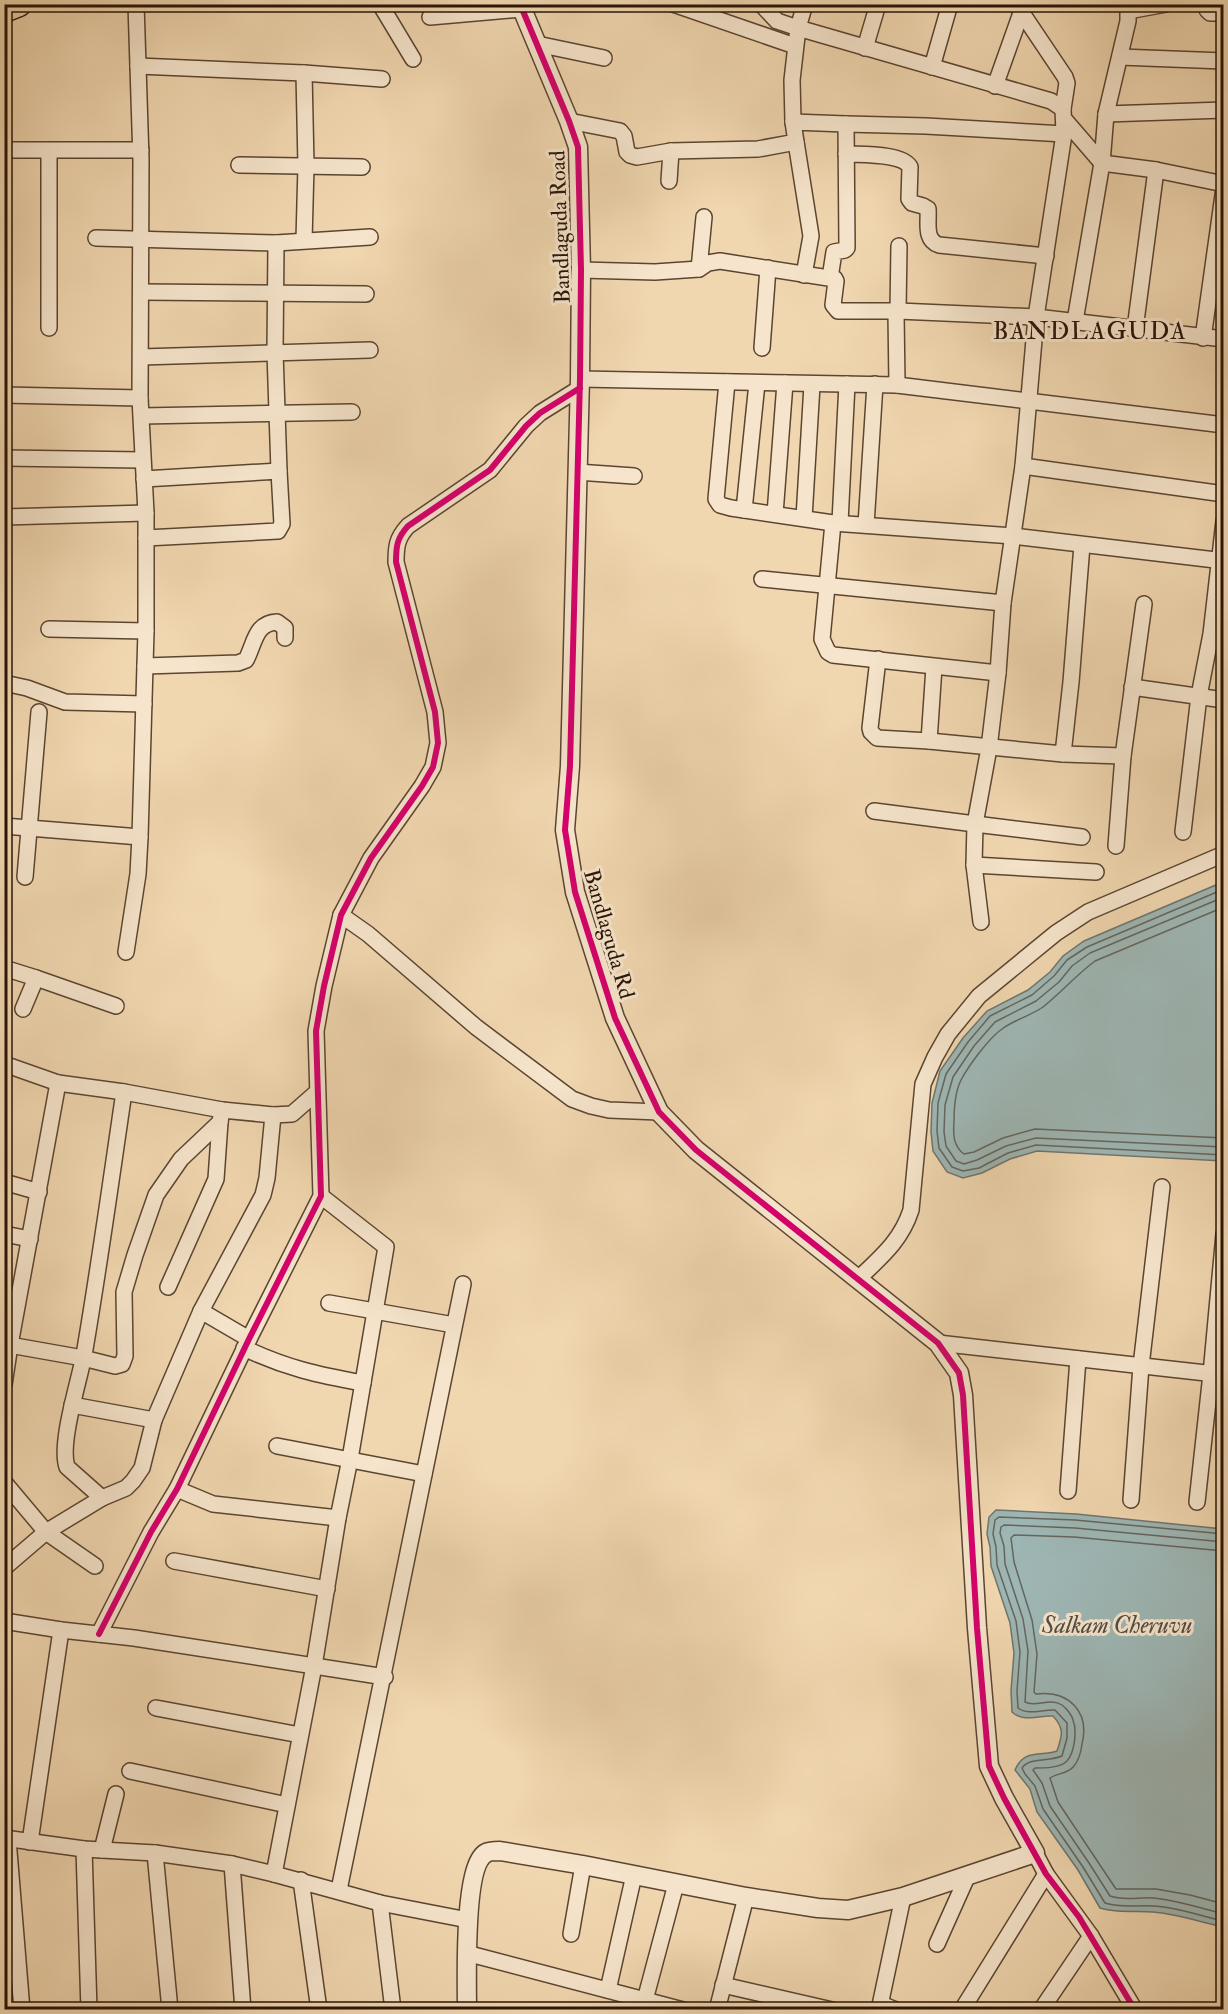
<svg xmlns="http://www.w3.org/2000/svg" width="1228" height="2014" viewBox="0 0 1228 2014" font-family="'IM FELL Double Pica',serif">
	<rect width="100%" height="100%" fill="#f1d7b0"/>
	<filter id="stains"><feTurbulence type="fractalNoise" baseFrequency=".00333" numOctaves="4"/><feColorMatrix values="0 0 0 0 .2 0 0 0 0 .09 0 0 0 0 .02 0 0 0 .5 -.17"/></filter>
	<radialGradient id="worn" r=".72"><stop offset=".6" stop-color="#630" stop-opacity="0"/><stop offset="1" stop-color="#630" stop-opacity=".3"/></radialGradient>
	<!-- water -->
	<g fill="#9eb7b5" stroke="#6f766f" stroke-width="1.5">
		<polygon points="1223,882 1223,1161 1037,1151 1010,1159 982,1173 963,1178 947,1172 933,1151 931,1132 932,1103 940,1071 963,1038 987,1011 1028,990 1050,972 1063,956 1084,941"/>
		<path d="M996,1510L1076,1514L1223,1529V1927C1200,1922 1177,1914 1153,1912C1134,1910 1119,1914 1100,1908L1078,1870L1037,1812L1030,1789L1015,1770C1024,1749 1038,1757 1057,1751C1062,1736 1065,1729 1053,1716C1038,1715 1024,1723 1012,1712L1011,1691L1014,1653L1010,1623L991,1566L990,1547L987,1534L989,1517Z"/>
	</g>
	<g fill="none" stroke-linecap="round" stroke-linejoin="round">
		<!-- shore -->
		<g stroke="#64665e" stroke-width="1.5">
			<polyline points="1224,889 1087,947 1067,960 1054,976 1032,995 990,1016 968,1042 946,1074 938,1103 937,1131 939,1148 952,1167 963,1171 979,1168 1008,1153 1036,1145 1224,1155"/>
			<polyline points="1224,897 1090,953 1072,966 1059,982 1036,1001 995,1022 974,1046 953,1077 945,1105 944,1132 946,1146 956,1161 964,1164 977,1160 1006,1146 1036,1138 1224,1147"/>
			<path d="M1224,907L1095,961C1076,975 1061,993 1043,1007C1030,1016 1014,1020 1002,1029C989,1038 969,1065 961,1080C955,1092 954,1108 954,1121C953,1134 953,1146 964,1154L974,1152L1003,1138L1035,1129L1224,1138"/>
			<path d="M1224,1534L1075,1520L999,1517L995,1520L993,1534L996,1547L997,1565L1016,1621L1020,1652L1017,1691L1018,1708C1028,1716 1043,1709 1055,1710L1067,1723V1738L1062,1756C1048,1762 1029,1757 1022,1768L1025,1774L1035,1786L1043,1809L1083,1867L1105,1903C1120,1908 1136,1905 1153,1906C1177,1907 1200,1916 1224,1921"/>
			<path d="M1224,1542L1075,1528L1004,1525L1001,1527L1000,1533L1004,1546L1005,1564L1023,1619L1028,1651L1025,1702C1035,1708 1050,1697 1062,1705C1066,1708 1072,1715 1073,1720C1077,1730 1075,1752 1067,1761C1060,1768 1045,1768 1035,1768L1033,1770L1042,1783L1050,1806L1089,1863L1110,1896C1123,1901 1139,1897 1153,1898C1177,1900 1200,1908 1224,1914"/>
			<path d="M1224,1551L1074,1537L1014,1535L1011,1538L1014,1562L1032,1620L1037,1654L1034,1692L1036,1694C1069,1690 1090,1712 1082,1744C1081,1752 1079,1760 1074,1766C1068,1774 1057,1773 1050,1778L1058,1802L1116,1889H1156L1190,1895L1224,1904"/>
		</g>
		<defs>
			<g id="minor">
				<polyline points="380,4 413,59"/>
				<polyline points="673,4 795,46"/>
				<polyline points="761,4 777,21 798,28 792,80 793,122"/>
				<polyline points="805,4 798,28 1051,101 1063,109"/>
				<polyline points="1016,4 1065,77 1067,83 1063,109 1064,134 1036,317 1023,466 1003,603 998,673 989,748 975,824 1082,837"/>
				<polyline points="1207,4 1207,10 1210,13 1224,13"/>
				<polyline points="1128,11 1166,4"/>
				<polyline points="430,17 521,9 523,4"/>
				<polyline points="537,44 604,58"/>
				<polyline points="865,48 878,4"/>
				<polyline points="1120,57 1224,61"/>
				<polyline points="138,66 304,73 382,79"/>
				<polyline points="932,67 950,4"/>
				<polyline points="304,73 306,166 304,240"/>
				<polyline points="995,86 1021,13"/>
				<polyline points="1106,114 1224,110"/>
				<polyline points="1064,119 1102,163 1156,170 1224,184"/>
				<polyline points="569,121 620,131 624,136 627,152 630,155 637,157 671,151 758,149 796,142 793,122 846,124 847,248 845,250 834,252 830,278"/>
				<polyline points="846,124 926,126 1064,134"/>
				<polyline points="796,142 811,236 804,275"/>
				<polyline points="4,150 141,150"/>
				<path d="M846,154C862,155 902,153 910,167L909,199L912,203L923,206L928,209C929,223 924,240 939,245L1046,256"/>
				<polyline points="239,165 362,167"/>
				<polyline points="669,181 671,151"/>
				<polyline points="704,217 699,269 708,263 720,261 835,279 836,281 833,305 838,311 898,311 1036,317 1224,339"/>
				<polyline points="96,238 276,243 370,237"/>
				<polyline points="276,243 275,352 279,471"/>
				<polyline points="581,270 655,272 699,269"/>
				<polyline points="141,292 366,294"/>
				<polyline points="1075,321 1102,163 1106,114 1128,21 1128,4"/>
				<polyline points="49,328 49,151"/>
				<polyline points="1135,329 1156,170"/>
				<polyline points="1203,338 1224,188"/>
				<polyline points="762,348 768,268"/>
				<polyline points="141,357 370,350"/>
				<polyline points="580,379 897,385 1224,425"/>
				<polyline points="727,382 716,499 720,505 731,508 833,523 1013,536 1224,561"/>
				<polyline points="897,385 896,313 898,311 899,246"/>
				<polyline points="4,395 140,398"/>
				<polyline points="142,416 352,412"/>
				<polyline points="4,458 142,460"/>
				<polyline points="1023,466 1224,494"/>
				<polyline points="577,472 634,476"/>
				<polyline points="144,479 279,471 282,524 278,531 146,538"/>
				<polyline points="744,510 757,383"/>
				<polyline points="775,514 785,383"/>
				<polyline points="4,517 146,513"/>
				<polyline points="804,518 812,385"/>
				<polyline points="840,522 847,384"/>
				<polyline points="833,523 822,639 828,652 833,655 998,673"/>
				<polyline points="866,525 875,384"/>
				<polyline points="762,579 1003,603"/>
				<polyline points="49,629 146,631"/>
				<polyline points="878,659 870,728 871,732 877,738 929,741 934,667"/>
				<path d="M145,666L238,663L246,660C255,643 255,623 277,622L285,628V638"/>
				<polyline points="4,683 27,688 65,702 144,704"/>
				<polyline points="1132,687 1224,700"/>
				<polyline points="929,741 1063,754 1071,682 1082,545"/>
				<polyline points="1063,754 1123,756"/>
				<polyline points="874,811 975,824 974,865 981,922"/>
				<polyline points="4,826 140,837"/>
				<polyline points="1183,832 1199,696 1211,634 1224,521"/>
				<polyline points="1116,846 1123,756 1144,604"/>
				<polyline points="974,865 1096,872"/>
				<polyline points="25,877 39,712"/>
				<polyline points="341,915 368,934 476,1027 572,1099 591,1106 609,1110 659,1112"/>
				<polyline points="126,952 138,874 140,837 146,631 146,513 140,398 141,160 136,4"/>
				<polyline points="4,968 36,978 23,1009"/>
				<polyline points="36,978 116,1006"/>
				<polyline points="4,1064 58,1083 124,1092 222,1110 273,1115 292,1114 316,1093"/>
				<path d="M124,1092C111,1180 99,1268 84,1355C79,1382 59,1443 67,1467L102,1498L126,1488L133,1481L142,1468L154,1420"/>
				<polyline points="4,1182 39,1192"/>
				<polyline points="321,1196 386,1247 350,1459 338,1518 314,1666 274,1874 380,1903 468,1920"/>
				<polyline points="4,1234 30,1239"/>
				<path d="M858,1279C881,1257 901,1241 911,1210L923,1084L935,1057L948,1034L979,996L1056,933L1088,912L1224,854"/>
				<polyline points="168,1287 216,1179 220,1122"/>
				<polyline points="329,1303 454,1325"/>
				<polyline points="249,1339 201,1311 263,1195 267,1178 273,1115"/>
				<polyline points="938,1343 1224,1375"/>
				<polyline points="4,1344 83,1358 115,1366 122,1364 125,1356 124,1292 135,1255 156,1195 181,1159 220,1122 222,1110"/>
				<path d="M244,1348C286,1368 318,1375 363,1383"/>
				<polyline points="4,1385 10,1345 58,1083"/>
				<polyline points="72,1405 154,1420 201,1311"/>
				<polyline points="277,1446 424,1474"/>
				<polyline points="4,1482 46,1532 95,1566"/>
				<polyline points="177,1489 213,1504 338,1518"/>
				<polyline points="1068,1491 1078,1359"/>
				<polyline points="1131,1500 1141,1366 1162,1187"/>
				<polyline points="1197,1502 1211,1374 1224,1234"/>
				<polyline points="174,1561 327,1589"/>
				<polyline points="4,1568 46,1532 102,1498"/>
				<polyline points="4,1621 61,1630 134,1638 385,1677"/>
				<path d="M99,1634L151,1532L177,1489L249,1339L321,1196L316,1031L324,986L341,915L371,858L422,786L433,767L438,743L435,712L396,562C396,546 397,538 408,526L490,470L526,426L540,413L580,388"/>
				<polyline points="156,1708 300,1735"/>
				<polyline points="130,1771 287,1805"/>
				<polyline points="4,1838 84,1849 155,1853 232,1864 274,1874"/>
				<polyline points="8,1839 22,2010"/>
				<polyline points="30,1842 61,1630"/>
				<polyline points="84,1849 89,2010"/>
				<polyline points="102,1850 116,1794"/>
				<polyline points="155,1853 170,2010"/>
				<polyline points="1035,1853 1046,1874 1091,1936 1135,2010"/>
				<polyline points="232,1864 243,2010"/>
				<polyline points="301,1880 319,2010"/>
				<path d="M339,1890C382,1688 420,1486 463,1284"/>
				<polyline points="380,1903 393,2010"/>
				<polyline points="571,1934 583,1865"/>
				<polyline points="937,1944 967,1877"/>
				<polyline points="466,1953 683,2010"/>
				<polyline points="723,1985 832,2010"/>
				<polyline points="608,1990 634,1875"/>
				<polyline points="645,2000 676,1884"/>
				<polyline points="881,2004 896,2010"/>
				<polyline points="965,2005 1046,1874"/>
				<polyline points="717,2010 746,1897"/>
				<polyline points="879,2010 903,1897"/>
				<polyline points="1041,2010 1091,1936"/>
			</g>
			<path id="tertiary" d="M467,2010C467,1983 463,1866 486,1853C489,1851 496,1851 500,1851L583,1865L746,1897L818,1908L848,1910L903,1897L1035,1853L1004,1798L989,1766L977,1628L963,1395L959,1373L938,1343L696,1150L659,1112L615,1018L575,892L565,830L570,766L580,379L581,270L578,147L569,121L520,4"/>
			<polyline id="trunk" points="4,10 19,4"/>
		</defs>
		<!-- minor casing -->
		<use href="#minor" stroke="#5b4531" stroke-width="18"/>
		<!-- tertiary casing -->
		<use href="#tertiary" stroke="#5b4531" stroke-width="21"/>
		<!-- trunk casing -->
		<use href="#trunk" stroke="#291407" stroke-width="27"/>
		<!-- minor -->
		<use href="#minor" stroke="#f6e5cc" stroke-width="15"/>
		<!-- tertiary -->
		<use href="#tertiary" stroke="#f6e5cc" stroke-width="18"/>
		<!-- trunk -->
		<use href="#trunk" stroke="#f1d7b0" stroke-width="24"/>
		<defs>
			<g id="cycleway">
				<polyline points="520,4 569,121 578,147 581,270 580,379 570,766 565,830 575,892 615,1018 659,1112 696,1150 938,1343 959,1373 963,1395 977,1628 989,1766 1004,1798 1046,1874 1079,1917 1135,2010"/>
				<path d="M99,1634L151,1532L177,1489L249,1339L321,1196L316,1031L324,986L341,915L371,858L422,786L433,767L438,743L435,712L396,562C396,546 397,538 408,526L490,470L526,426L540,413L580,388"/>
			</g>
		</defs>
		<!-- cycleway casing -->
		<use href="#cycleway" stroke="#f6e5cc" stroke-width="10"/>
		<!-- cycleway -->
		<use href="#cycleway" stroke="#d6006c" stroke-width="6"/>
	</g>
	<g text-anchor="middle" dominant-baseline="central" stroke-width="6" stroke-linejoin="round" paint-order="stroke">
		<!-- street labels -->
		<g font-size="22" fill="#291407" stroke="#f6e5cc">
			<text transform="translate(560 227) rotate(-92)">Bandlaguda Road</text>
			<text transform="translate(609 934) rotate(74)">Bandlaguda Rd</text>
		</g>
		<!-- neighbourhood labels -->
		<g font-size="24" letter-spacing="1.5" fill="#291407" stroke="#f6e5cc">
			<text x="1090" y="331">BANDLAGUDA</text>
		</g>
		<!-- water labels -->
		<g font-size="24" font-style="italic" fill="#524d44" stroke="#f6e5cc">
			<text x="1117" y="1625">Salkam Cheruvu</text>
		</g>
	</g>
	<!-- margin -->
	<rect width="1228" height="2014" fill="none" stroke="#f1d7b0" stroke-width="24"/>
	<rect x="6" y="6" width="1216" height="2002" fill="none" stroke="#291407" stroke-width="3"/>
	<rect x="12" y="12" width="1204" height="1990" fill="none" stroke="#291407" stroke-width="1.5"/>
	<rect width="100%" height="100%" filter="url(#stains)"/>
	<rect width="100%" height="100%" fill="url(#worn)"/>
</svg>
